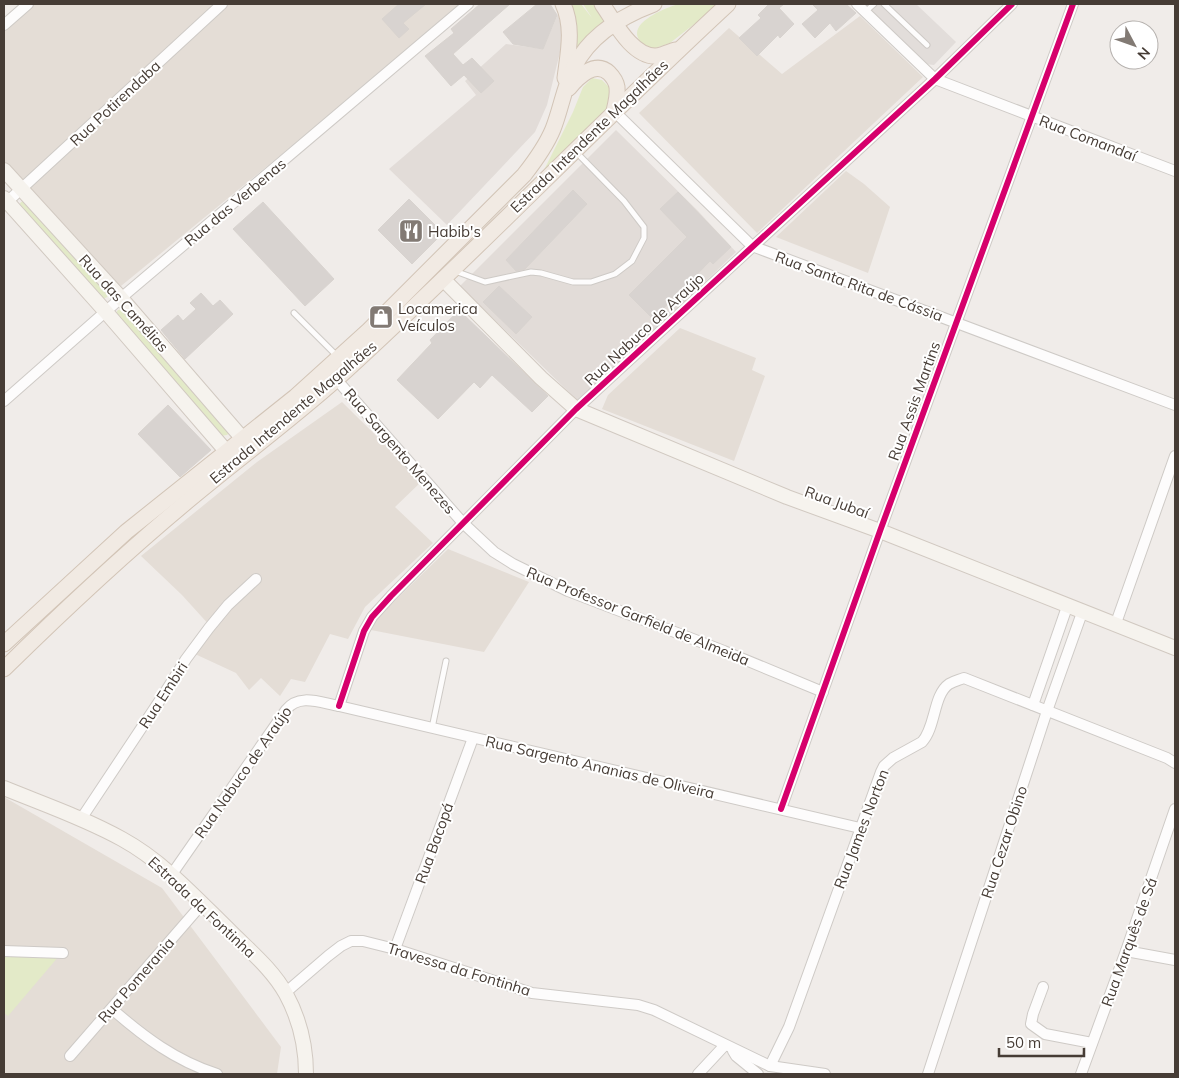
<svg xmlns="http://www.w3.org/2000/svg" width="1179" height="1078" viewBox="0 0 1179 1078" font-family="Mulish,sans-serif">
	<rect width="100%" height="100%" fill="#f0ece9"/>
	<!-- residential -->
	<g fill="#e4ddd6">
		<polygon points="34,4 465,4 121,286 22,189 4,168 4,31"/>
		<polygon points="860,16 923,77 757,233 639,113 729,28 782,74"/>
		<polygon points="846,171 864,184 890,207 868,273 776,237"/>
		<polygon points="680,328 756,358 752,370 765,376 734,461 602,409 608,395"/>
		<polygon points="342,402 422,481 395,507 433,543 365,607 348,639 330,634 305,682 291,679 280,696 261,678 249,690 236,673 195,654 211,627 182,595 141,556 257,462"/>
		<polygon points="448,549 529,582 484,652 371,630 375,620"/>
		<polygon points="4,797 162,888 281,1047 277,1074 4,1074"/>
	</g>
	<!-- industrial -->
	<g fill="#e2dcd8">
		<polygon points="558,14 564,36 547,105 535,132 447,225 389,169 476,95 465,81 506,44 543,49"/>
		<polygon points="616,130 698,211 736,252 649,336 577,400 460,286"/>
	</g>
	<!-- green -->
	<g fill="#e3eac8">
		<polygon points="567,4 581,4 592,18 583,4 598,4 608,17 572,61"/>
		<path d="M678,4H720L670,43L652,49C649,47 644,45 642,43C623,24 666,8 678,4Z"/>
		<polygon points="592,78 602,80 609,87 610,99 605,111 544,170 573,112 583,87"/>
		<polygon points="25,201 109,293 107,297 103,299 18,207 21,202"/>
		<polygon points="123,309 229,433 227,435 220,436 115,314 118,310"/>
		<polygon points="4,954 59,956 8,1016 4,1013"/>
	</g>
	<!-- parking -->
	<polygon fill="#e2ddda" points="864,4 916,4 956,42 934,65 925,64"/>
	<!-- building -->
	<g fill="#d8d3d0" stroke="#d8d3cf">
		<polygon points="399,4 426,4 403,23 409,29 399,38 382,19"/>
		<polygon points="480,4 510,4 453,54 463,65 472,58 494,81 481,93 464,75 451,86 425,56 454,33 451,29"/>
		<polygon points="537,4 550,4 557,15 543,49 513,44 503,32"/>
		<polygon points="769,4 784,4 779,8 794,24 780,38 778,35 757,56 739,38 761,18 758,15"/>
		<polygon points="812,4 846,4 856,13 836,31 830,23 815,38 802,24 818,10"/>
		<polygon points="573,190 587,204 525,269 516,271 506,260"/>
		<polygon points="678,192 731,247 713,264 710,261 653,319 629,295 687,237 660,209"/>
		<polygon points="409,199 443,233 412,264 378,230"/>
		<polygon points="263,202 334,279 305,306 233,229"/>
		<polygon points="499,286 532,317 516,334 483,302"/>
		<polygon points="201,293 213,306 220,300 233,314 185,359 161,330 178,315 183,321 196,309 190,303"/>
		<polygon points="459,310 548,396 532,412 492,375 480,388 474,382 438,419 397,380 432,343 430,340"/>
		<polygon points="168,405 211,450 180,477 138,434"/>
	</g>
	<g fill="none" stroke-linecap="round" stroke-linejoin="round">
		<defs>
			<g id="lane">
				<polyline points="884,4 927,45"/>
				<polyline points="865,12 874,4"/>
				<polyline points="455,271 485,282 531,272 541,273 573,282 591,282 615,274 632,261 644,238 644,227 624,201 577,153"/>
				<polyline points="294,313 338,357"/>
				<polyline points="432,728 446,661"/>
			</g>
			<g id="street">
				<polyline points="857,4 935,79 1175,171"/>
				<polyline points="4,25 28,4"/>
				<polyline points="614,111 752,246 1175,405"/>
				<polyline points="7,202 222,4"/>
				<polyline points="336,379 463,523 494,552 513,564 568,591 724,651 823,692"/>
				<polyline points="4,401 121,298 468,4"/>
				<polyline points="1116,623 1175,456"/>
				<polyline points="1033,705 1068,604"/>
				<polyline points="339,706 364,631 372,617 391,596 576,409 935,79 1012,4"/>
				<polyline points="781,809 880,531 1073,4"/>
				<polyline points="81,819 164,694 186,659 209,628 228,605 256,579"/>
				<path d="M172,874L286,710C299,693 321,703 339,706L860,828"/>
				<polyline points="395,949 473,738"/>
				<polyline points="4,951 63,953"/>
				<polyline points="1126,951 1175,960"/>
				<polyline points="1043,987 1033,1014 1031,1024 1045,1034 1092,1043"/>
				<polyline points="285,993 328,956 341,946 351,941 363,941 395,949 532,993 638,1005 654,1010 770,1066 825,1074"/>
				<path d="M112,1009C144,1037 176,1061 217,1074"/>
				<polyline points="733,1051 736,1056 758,1074"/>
				<polyline points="70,1056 202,904"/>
				<path d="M770,1066L789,1027L881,772L884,766L893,758L922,742C936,727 933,695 949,684C954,681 959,680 964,678L1167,758L1175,763"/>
				<polyline points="698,1074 725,1045"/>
				<polyline points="928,1074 1047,711 1083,610"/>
				<polyline points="1081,1074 1126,951 1175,809"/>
			</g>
			<g id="secondary">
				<polyline points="4,170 121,298 243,439"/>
				<polyline points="4,198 106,312 226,451"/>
				<polyline points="443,279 541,378 576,409 787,497 880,531 1175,648"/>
				<path d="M4,788C43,804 84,818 122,839C164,862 197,899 231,932C250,951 273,970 286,994C299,1018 306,1047 306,1074"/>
			</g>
			<g id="primary">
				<path d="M563,4C574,28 568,53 565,78"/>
				<path d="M602,4C614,21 632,57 656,56C663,55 669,52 675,50"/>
				<path d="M569,88C578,77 595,60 609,73C613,77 616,81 617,87C618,95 616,103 614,111"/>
				<path d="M4,644L126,532L295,397L369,330L524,175C535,161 546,146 553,129C561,109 564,87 574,67C590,35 622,16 654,4"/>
				<path d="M4,669C64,610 125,553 190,499C239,458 291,420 339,377C472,256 596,126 728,4"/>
			</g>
		</defs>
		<!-- lane casing -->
		<use href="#lane" stroke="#cecac6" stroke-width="7"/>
		<!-- street casing -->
		<use href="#street" stroke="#cecac6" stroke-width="12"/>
		<!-- secondary casing -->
		<use href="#secondary" stroke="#d1c9c1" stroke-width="16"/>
		<!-- primary casing -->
		<use href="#primary" stroke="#d2c4b6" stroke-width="17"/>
		<!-- lane -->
		<use href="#lane" stroke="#fdfcfc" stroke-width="5"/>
		<!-- street -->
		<use href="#street" stroke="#fdfcfc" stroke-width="10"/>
		<!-- secondary -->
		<use href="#secondary" stroke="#f6f3ee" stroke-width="14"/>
		<!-- primary -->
		<use href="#primary" stroke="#f1eae3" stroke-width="15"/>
		<defs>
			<g id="cycleway">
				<polyline points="339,706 364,631 372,617 391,596 576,409 935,79 1012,4"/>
				<polyline points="781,809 880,531 1073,4"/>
			</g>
		</defs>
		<!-- cycleway casing -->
		<use href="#cycleway" stroke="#fff" stroke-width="9"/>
		<!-- cycleway -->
		<use href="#cycleway" stroke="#d6006c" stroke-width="6"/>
	</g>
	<!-- icons -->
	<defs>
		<symbol id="restaurant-square" viewBox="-11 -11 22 22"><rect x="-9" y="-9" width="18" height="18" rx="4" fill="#827a74" stroke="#fff"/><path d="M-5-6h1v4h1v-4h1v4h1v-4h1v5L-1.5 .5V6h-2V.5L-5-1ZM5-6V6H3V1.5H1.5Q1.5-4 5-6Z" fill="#fff"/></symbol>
		<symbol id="shop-square" viewBox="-11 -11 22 22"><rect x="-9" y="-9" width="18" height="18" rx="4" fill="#827a74" stroke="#fff"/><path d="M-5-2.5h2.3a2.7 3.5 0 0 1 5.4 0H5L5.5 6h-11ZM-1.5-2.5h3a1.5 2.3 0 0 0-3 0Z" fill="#fff"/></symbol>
	</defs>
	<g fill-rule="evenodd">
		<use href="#restaurant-square" x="397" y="217" width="28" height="28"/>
		<use href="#shop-square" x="367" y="303" width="28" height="28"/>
	</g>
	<g text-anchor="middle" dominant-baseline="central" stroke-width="4" stroke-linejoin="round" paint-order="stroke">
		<!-- street labels -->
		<g font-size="15" fill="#463c35" stroke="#fff">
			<text transform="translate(115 103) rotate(-43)">Rua Potirendaba</text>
			<text transform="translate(589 136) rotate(-44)">Estrada Intendente Magalhães</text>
			<text transform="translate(1088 138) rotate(21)">Rua Comandaí</text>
			<text transform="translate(235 202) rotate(-40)">Rua das Verbenas</text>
			<text transform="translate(859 286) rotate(20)">Rua Santa Rita de Cássia</text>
			<text transform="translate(124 303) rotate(48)">Rua das Camélias</text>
			<text transform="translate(644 329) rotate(-43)">Rua Nabuco de Araújo</text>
			<text transform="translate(914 401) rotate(-70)">Rua Assis Martins</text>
			<text transform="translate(293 412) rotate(-40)">Estrada Intendente Magalhães</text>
			<text transform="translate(400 451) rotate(49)">Rua Sargento Menezes</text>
			<text transform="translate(837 502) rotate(20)">Rua Jubaí</text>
			<text transform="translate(638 616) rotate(22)">Rua Professor Garfield de Almeida</text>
			<text transform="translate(163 695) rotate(-57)">Rua Embiri</text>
			<text transform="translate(600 767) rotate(13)">Rua Sargento Ananias de Oliveira</text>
			<text transform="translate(243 772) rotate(-55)">Rua Nabuco de Araújo</text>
			<text transform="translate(861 829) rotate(-69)">Rua James Norton</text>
			<text transform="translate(1004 842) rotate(-72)">Rua Cezar Obino</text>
			<text transform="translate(434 843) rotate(-70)">Rua Bacopá</text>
			<text transform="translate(202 907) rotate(43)">Estrada da Fontinha</text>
			<text transform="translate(1129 942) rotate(-70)">Rua Marquês de Sá</text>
			<text transform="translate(459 969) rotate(17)">Travessa da Fontinha</text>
			<text transform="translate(136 980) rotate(-49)">Rua Pomerania</text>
		</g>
		<!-- poi labels -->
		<g font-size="15" fill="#463c35" stroke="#fff" text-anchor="start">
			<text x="428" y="231">Habib's</text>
			<text x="398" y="308">Locamerica<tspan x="398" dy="17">Veículos</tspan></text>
		</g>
	</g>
	<!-- border -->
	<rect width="1179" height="1078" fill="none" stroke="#463c35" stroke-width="10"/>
	<!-- north arrow -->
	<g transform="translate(1134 45) rotate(131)"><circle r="24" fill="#ffffff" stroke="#b5b1ae"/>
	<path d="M0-4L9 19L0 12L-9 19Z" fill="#827a74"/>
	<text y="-8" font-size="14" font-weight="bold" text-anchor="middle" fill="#463c35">N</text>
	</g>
	<!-- scale -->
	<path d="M999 1048v8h85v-8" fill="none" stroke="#463c35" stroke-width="2.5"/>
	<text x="1006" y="1048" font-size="15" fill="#463c35" stroke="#ffffff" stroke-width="4" paint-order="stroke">50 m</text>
</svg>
